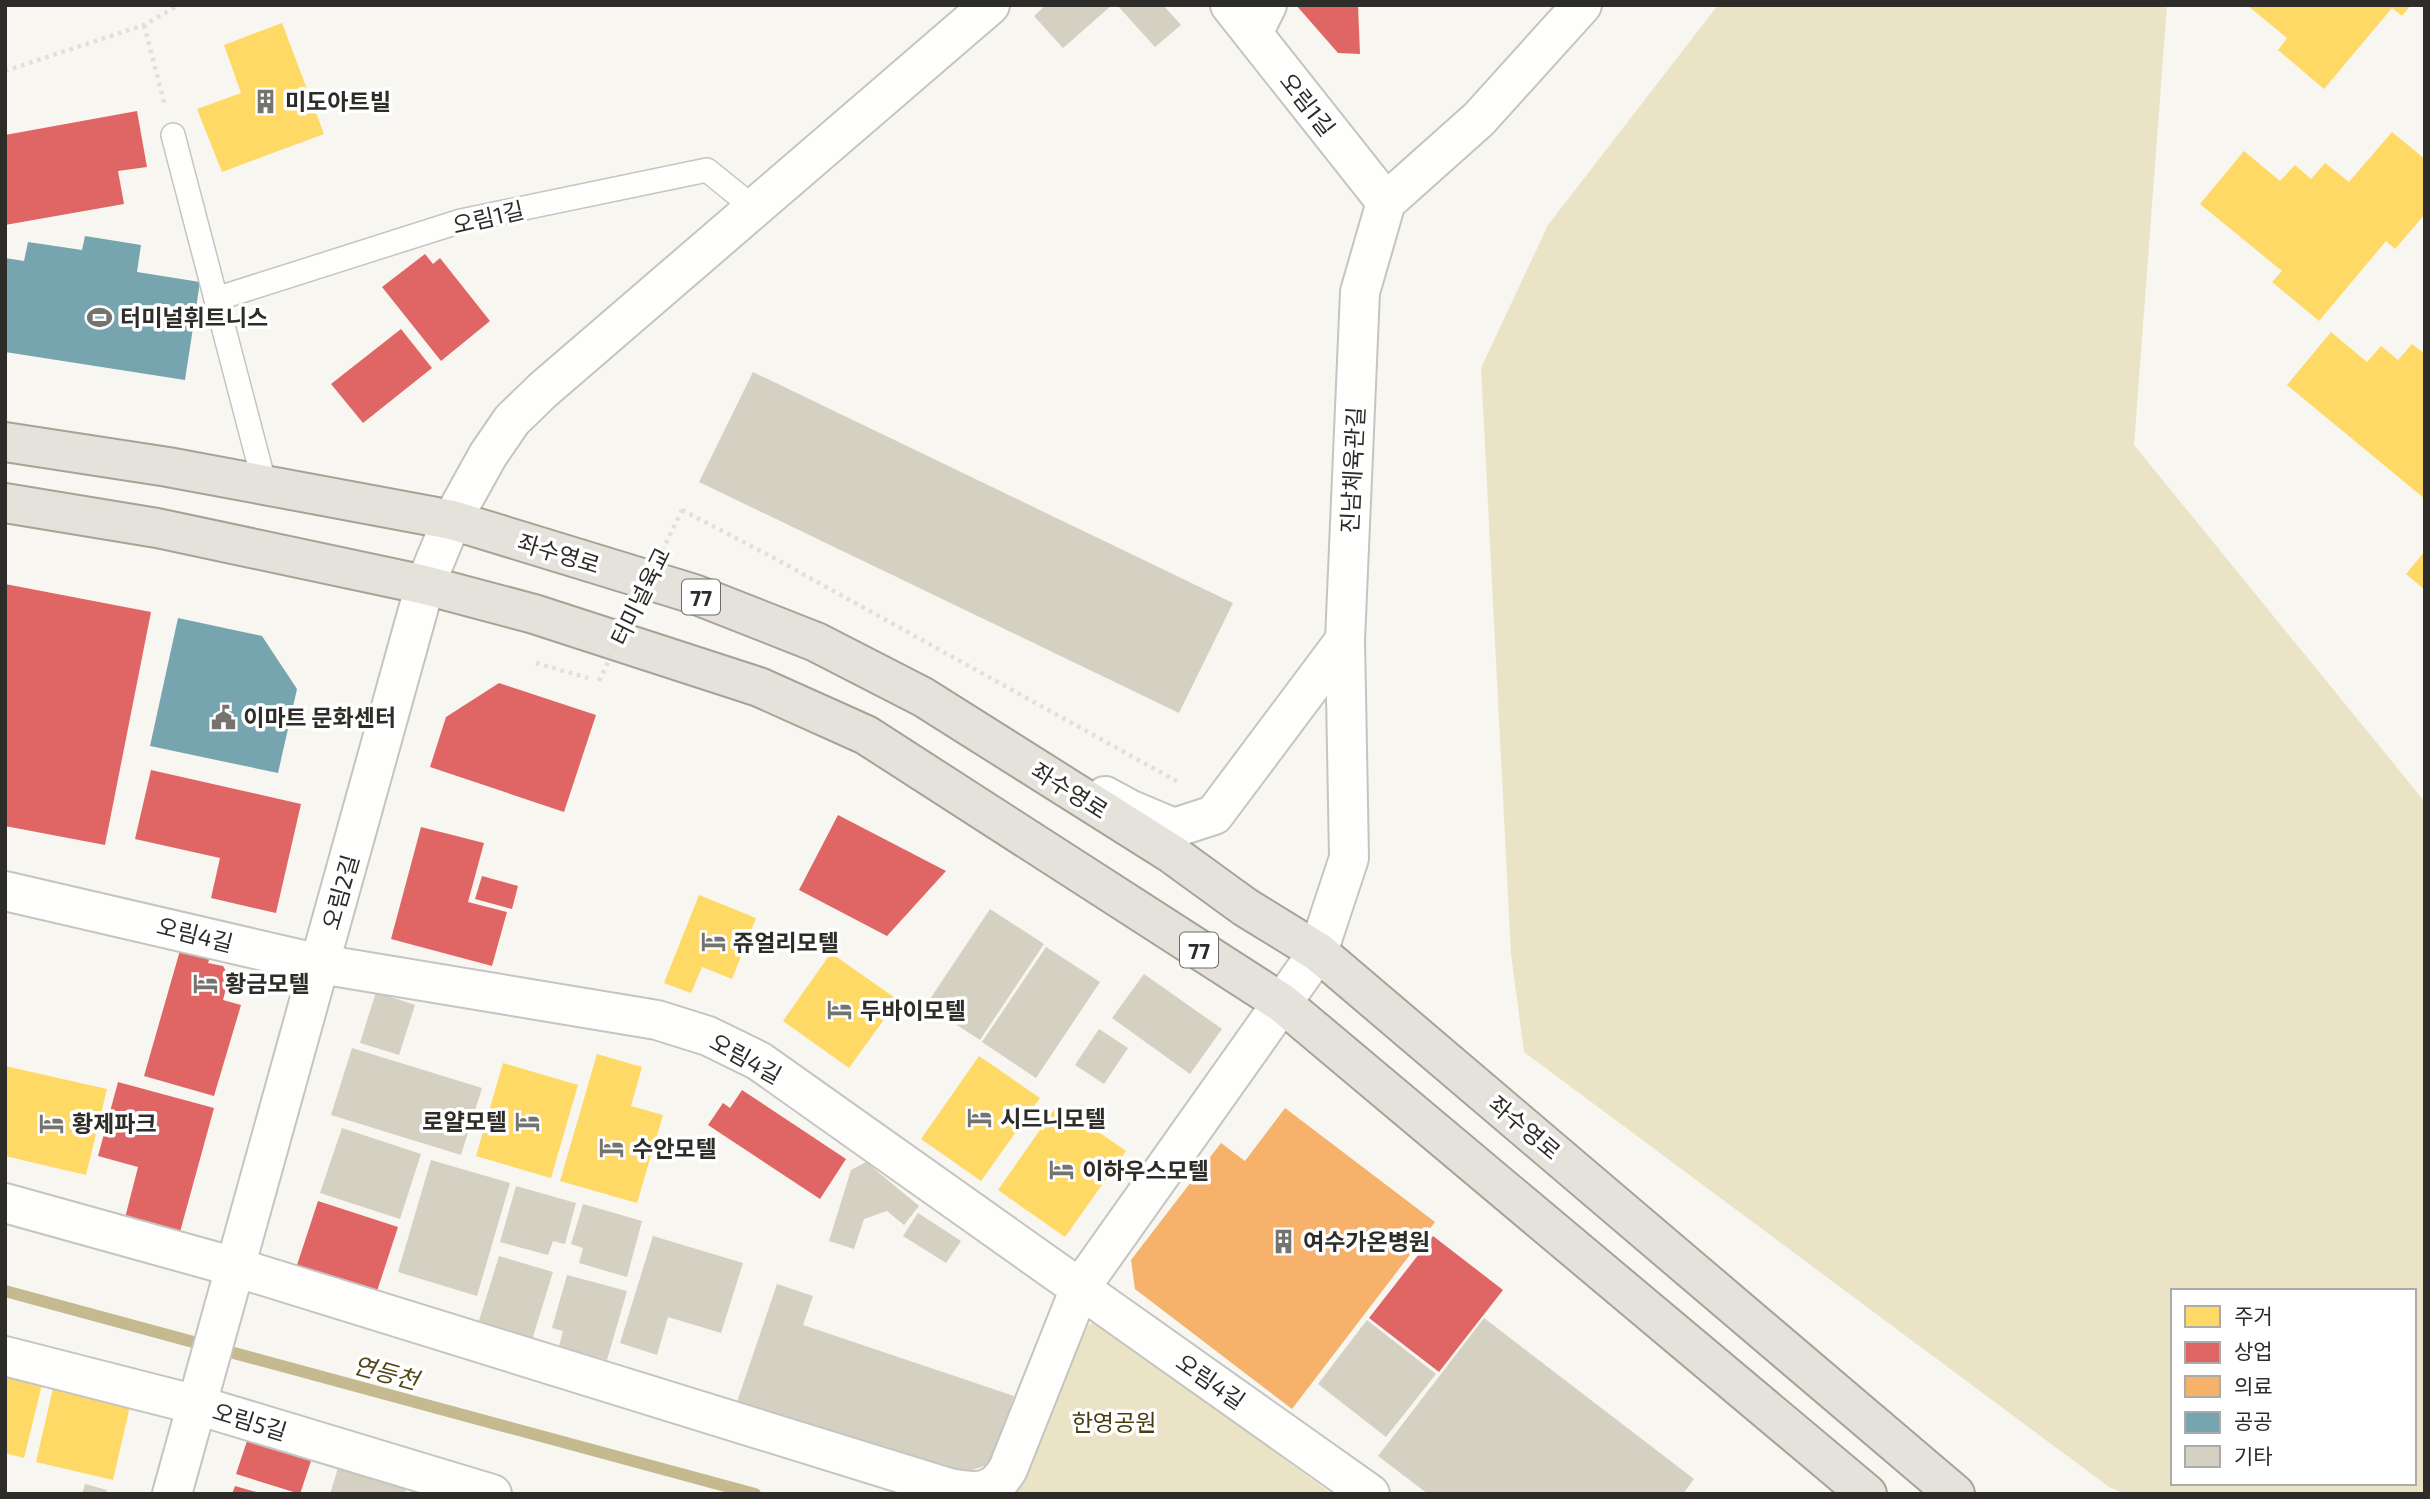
<svg xmlns="http://www.w3.org/2000/svg" width="2430" height="1499" viewBox="0 0 2430 1499" font-family="'Exo 2','Noto Sans KR',sans-serif">
	<rect width="100%" height="100%" fill="#f8f6f0"/>
	<!-- green -->
	<g fill="#ebe3c6" fill-rule="evenodd">
		<path d="M1718,5H2167L2134,445L2425,802V1494H2125L2109,1487L1524,1052L1511,954L1481,368L1548,225ZM2173,1291H2414V1483H2173Z"/>
		<polygon points="1098,1322 1332,1494 1009,1494 1073,1329"/>
	</g>
	<!-- homes -->
	<g fill="#ffd966">
		<polygon points="2247,5 2411,5 2402,16 2392,8 2324,89 2278,50 2287,38"/>
		<polygon points="282,23 324,134 222,172 197,109 241,93 224,45"/>
		<polygon points="2392,132 2425,159 2425,214 2395,249 2386,241 2319,321 2272,282 2282,271 2200,204 2244,151 2280,181 2295,165 2311,179 2325,163 2349,182"/>
		<polygon points="2331,332 2367,362 2381,346 2398,360 2412,344 2425,354 2425,499 2287,385"/>
		<polygon points="2425,551 2425,590 2406,574"/>
		<polygon points="699,895 756,918 732,979 702,967 691,993 664,983"/>
		<polygon points="831,953 898,1000 849,1068 783,1021"/>
		<polygon points="597,1054 642,1067 631,1106 663,1115 637,1203 560,1181"/>
		<polygon points="979,1056 1040,1098 981,1181 921,1139"/>
		<polygon points="503,1063 578,1085 551,1178 476,1156"/>
		<polygon points="5,1066 107,1089 86,1175 5,1156"/>
		<polygon points="1058,1104 1126,1151 1065,1237 998,1190"/>
		<polygon points="5,1367 44,1376 24,1458 5,1453"/>
		<polygon points="54,1384 131,1402 113,1480 36,1462"/>
	</g>
	<!-- shops -->
	<g fill="#e06666">
		<polygon points="1296,5 1358,5 1360,54 1338,53"/>
		<polygon points="137,111 147,167 118,171 124,204 5,225 5,135"/>
		<polygon points="425,254 433,264 440,258 490,321 441,361 382,287"/>
		<polygon points="401,329 432,368 363,423 331,384"/>
		<polygon points="5,584 151,612 105,845 5,826"/>
		<polygon points="499,683 596,715 564,812 430,767 446,717"/>
		<polygon points="151,770 301,804 276,913 211,898 220,858 135,839"/>
		<polygon points="838,815 946,871 887,936 799,890"/>
		<polygon points="421,827 484,843 468,902 507,912 492,966 391,939"/>
		<polygon points="482,876 518,886 512,909 475,899"/>
		<polygon points="183,940 213,949 208,963 223,966 229,977 223,1000 241,1005 214,1096 144,1076"/>
		<polygon points="118,1082 214,1108 180,1232 125,1218 138,1167 98,1156"/>
		<polygon points="742,1090 846,1159 820,1199 708,1125 723,1103 730,1108"/>
		<polygon points="318,1201 398,1227 377,1291 297,1265"/>
		<polygon points="1433,1236 1503,1290 1439,1372 1369,1318"/>
		<polygon points="251,1429 315,1449 300,1494 236,1474"/>
		<polygon points="235,1486 260,1493 260,1494 232,1494"/>
	</g>
	<!-- health -->
	<polygon fill="#f6b26b" points="1285,1108 1435,1222 1292,1409 1135,1289 1131,1260 1221,1143 1245,1161"/>
	<!-- public -->
	<g fill="#76a5af">
		<polygon points="85,236 141,245 137,272 200,282 185,380 5,352 5,258 24,261 28,242 82,250"/>
		<polygon points="178,618 262,636 297,689 278,773 150,746"/>
	</g>
	<g fill="none" stroke-linecap="round" stroke-linejoin="round">
		<!-- stream -->
		<polyline stroke="#c4b98f" stroke-width="12" points="5,1291 755,1494"/>
	</g>
	<!-- building -->
	<g fill="#d4d0c2">
		<polygon points="1046,5 1112,5 1063,48 1034,16"/>
		<polygon points="1117,5 1163,5 1181,25 1155,47"/>
		<polygon points="753,372 1233,603 1179,713 699,482"/>
		<polygon points="990,909 1044,944 980,1040 926,1005"/>
		<polygon points="1046,947 1100,982 1036,1078 982,1042"/>
		<polygon points="1144,974 1222,1029 1190,1074 1112,1018"/>
		<polygon points="376,992 415,1005 399,1055 360,1043"/>
		<polygon points="1099,1029 1128,1048 1104,1084 1075,1065"/>
		<polygon points="352,1048 482,1088 461,1155 331,1115"/>
		<polygon points="342,1128 421,1154 400,1219 320,1193"/>
		<polygon points="431,1160 510,1183 477,1296 398,1272"/>
		<polygon points="866,1162 919,1206 904,1225 887,1211 864,1219 854,1249 829,1241 851,1170"/>
		<polygon points="516,1186 576,1203 565,1244 553,1241 548,1255 500,1242"/>
		<polygon points="583,1204 642,1221 627,1277 579,1263 583,1248 571,1244"/>
		<polygon points="918,1213 961,1241 946,1263 903,1236"/>
		<polygon points="653,1236 743,1263 721,1333 668,1317 657,1355 620,1343"/>
		<polygon points="499,1256 553,1272 532,1340 478,1324"/>
		<polygon points="567,1275 627,1291 607,1360 559,1346 563,1331 552,1328"/>
		<polygon points="777,1284 813,1296 803,1325 1014,1396 990,1464 958,1475 737,1402"/>
		<polygon points="1484,1318 1694,1479 1683,1494 1428,1494 1378,1456"/>
		<polygon points="1367,1320 1436,1374 1386,1437 1318,1384"/>
		<polygon points="338,1468 406,1488 405,1494 330,1494"/>
		<polygon points="85,1484 107,1490 106,1494 82,1494"/>
	</g>
	<g fill="none" stroke-linecap="round" stroke-linejoin="round">
		<defs>
			<g id="service">
				<polyline points="173,135 265,486"/>
				<polyline points="216,299 461,221 707,170 754,208"/>
			</g>
			<g id="minor">
				<polyline points="1253,33 1267,5"/>
				<polyline points="5,891 320,964 657,1020 708,1036 759,1061 1370,1494"/>
				<path d="M5,1203L235,1267L949,1488C976,1493 993,1495 1008,1469L1080,1288L1282,1003"/>
				<polyline points="5,1356 197,1405 492,1494"/>
				<polyline points="172,1494 425,585 452,520"/>
			</g>
			<g id="tertiary">
				<polyline points="1230,5 1386,202"/>
				<polyline points="452,520 488,455 512,420 543,390 990,5"/>
				<polyline points="1105,796 1129,809 1174,828 1214,815 1345,640"/>
				<polyline points="1282,1003 1318,952 1349,858 1345,640 1360,292 1386,202 1479,119 1582,5"/>
			</g>
			<g id="primary">
				<polyline points="5,442 168,467 452,520 694,594 816,642 923,697 1172,854 1245,907 1318,952 1955,1494"/>
				<polyline points="5,503 157,528 425,585 534,614 759,687 866,735 1282,1003 1867,1494"/>
			</g>
		</defs>
		<!-- service casing -->
		<use href="#service" stroke="#c5c4c0" stroke-width="26"/>
		<!-- minor casing -->
		<use href="#minor" stroke="#c5c4c0" stroke-width="42"/>
		<!-- tertiary casing -->
		<use href="#tertiary" stroke="#c5c4c0" stroke-width="42"/>
		<!-- primary casing -->
		<use href="#primary" stroke="#a7a394" stroke-width="42"/>
		<!-- path -->
		<g stroke="#e0dfdd" stroke-width="4.5" stroke-dasharray="3.5 5" stroke-linecap="butt">
			<polyline points="144,25 165,106"/>
			<polyline points="5,71 144,25 179,5"/>
			<polyline points="682,510 774,558 1180,783"/>
			<polyline points="536,663 588,678"/>
		</g>
		<!-- service -->
		<use href="#service" stroke="#fefefd" stroke-width="23"/>
		<!-- minor -->
		<use href="#minor" stroke="#fefefd" stroke-width="38"/>
		<!-- tertiary -->
		<use href="#tertiary" stroke="#fefefd" stroke-width="38"/>
		<!-- primary -->
		<use href="#primary" stroke="#e5e2db" stroke-width="38"/>
		<!-- path-bridge -->
		<polyline stroke="#e0dfdd" stroke-width="4.5" stroke-dasharray="3.5 5" stroke-linecap="butt" points="599,681 682,510"/>
	</g>
	<!-- icons -->
	<defs>
		<symbol id="building-bare" viewBox="-9 -9 18 18"><path d="M-4-6H4V6H1V3H-1V6H-4ZM-2.5-4.3h1.7v1.8h-1.7ZM.8-4.3h1.7v1.8H.8ZM-2.5-1h1.7V.8h-1.7ZM.8-1h1.7V.8H.8Z" fill="#74736e" stroke="#fff" stroke-width="2.5" paint-order="stroke"/></symbol>
		<symbol id="stadium-bare" viewBox="-9 -9 18 18"><path d="M0-5a6.5 5 0 1 0 0 10a6.5 5 0 1 0 0-10ZM-3.5-1.8h7v3.6h-7Z" fill="#74736e" stroke="#fff" stroke-width="2.5" paint-order="stroke"/></symbol>
		<symbol id="civic-bare" viewBox="-9 -9 18 18"><path d="M-.6-6.5H3V-4.5H.6V-3L4-1V1h2V6H-6V1h2V-1L-.6-3ZM-1.2 2.5V6h2.4V2.5Z" fill="#74736e" stroke="#fff" stroke-width="2.5" paint-order="stroke"/></symbol>
		<symbol id="hotel-bare" viewBox="-9 -9 18 18"><path d="M-6-4.5h1.5V1H6V5H4.5V3h-9V5H-6ZM-4 0a1.8 1.8 0 1 1 3.6 0ZM.5 0V-2.5h3Q6-2.5 6 0Z" fill="#74736e" stroke="#fff" stroke-width="2.5" paint-order="stroke"/></symbol>
	</defs>
	<g fill-rule="evenodd">
		<use href="#building-bare" x="248" y="84" width="35" height="35"/>
		<use href="#stadium-bare" x="82" y="300" width="35" height="35"/>
		<use href="#civic-bare" x="206" y="700" width="35" height="35"/>
		<use href="#hotel-bare" x="696" y="924" width="35" height="35"/>
		<use href="#hotel-bare" x="188" y="966" width="35" height="35"/>
		<use href="#hotel-bare" x="822" y="992" width="35" height="35"/>
		<use href="#hotel-bare" x="962" y="1100" width="35" height="35"/>
		<use href="#hotel-bare" x="510" y="1104" width="35" height="35"/>
		<use href="#hotel-bare" x="34" y="1106" width="35" height="35"/>
		<use href="#hotel-bare" x="594" y="1130" width="35" height="35"/>
		<use href="#hotel-bare" x="1044" y="1152" width="35" height="35"/>
		<use href="#building-bare" x="1266" y="1224" width="35" height="35"/>
	</g>
	<g text-anchor="middle" dominant-baseline="central" stroke-width="7" stroke-linejoin="round" paint-order="stroke">
		<!-- shield labels -->
		<g fill="#fff" stroke="#6c6b68" stroke-width="2">
			<rect x="682" y="579.5" width="38" height="35" rx="5"/>
			<rect x="1180" y="932.5" width="38" height="35" rx="5"/>
		</g>
		<g font-size="21" font-weight="bold" fill="#2d2c28">
			<text x="701" y="597">77</text>
			<text x="1199" y="950">77</text>
		</g>
		<!-- poi labels -->
		<g font-size="23" font-weight="bold" fill="#2d2c28" stroke="#fff" text-anchor="start">
			<text x="285" y="101">미도아트빌</text>
			<text x="120" y="317">터미널휘트니스</text>
			<text x="243" y="717">이마트 문화센터</text>
			<text x="733" y="942">쥬얼리모텔</text>
			<text x="225" y="983">황금모텔</text>
			<text x="860" y="1010">두바이모텔</text>
			<text x="1000" y="1118">시드니모텔</text>
			<text x="507" y="1121" text-anchor="end">로얄모텔</text>
			<text x="72" y="1123">황제파크</text>
			<text x="632" y="1148">수안모텔</text>
			<text x="1082" y="1170">이하우스모텔</text>
			<text x="1303" y="1241">여수가온병원</text>
		</g>
		<!-- street labels -->
		<g font-size="23" fill="#2d2c28" stroke="#fff">
			<text transform="translate(1308 104) rotate(52)">오림1길</text>
			<text transform="translate(488 217) rotate(-13)">오림1길</text>
			<text transform="translate(1352 470) rotate(-87)">진남체육관길</text>
			<text transform="translate(559 553) rotate(17)">좌수영로</text>
			<text transform="translate(640 596) rotate(-64)">터미널육교</text>
			<text transform="translate(1070 790) rotate(32)">좌수영로</text>
			<text transform="translate(340 892) rotate(-74)">오림2길</text>
			<text transform="translate(195 934) rotate(14)">오림4길</text>
			<text transform="translate(746 1058) rotate(29)">오림4길</text>
			<text transform="translate(1525 1127) rotate(40)">좌수영로</text>
			<text transform="translate(1211 1381) rotate(35)">오림4길</text>
			<text transform="translate(250 1421) rotate(17)">오림5길</text>
		</g>
		<!-- park labels -->
		<g font-size="23" fill="#463b0b" stroke="#fff">
			<text x="1114" y="1422">한영공원</text>
		</g>
		<!-- water labels -->
		<g font-size="24" font-style="italic" fill="#524719" stroke="#fff">
			<text transform="translate(386 1372) rotate(15)">연등천</text>
		</g>
	</g>
	<!-- border -->
	<rect width="2430" height="1499" fill="none" stroke="#2d2c28" stroke-width="14"/>
	<!-- legend -->
	<rect x="2171" y="1289" width="245" height="196" fill="#ffffff" stroke="#ababa9" stroke-width="2"/>
	<rect x="2185" y="1306" width="35" height="21" fill="#ffd966" stroke="#ababa9" stroke-width="2"/>
	<text x="2234" y="1324" font-size="21" fill="#2d2c28">주거</text>
	<rect x="2185" y="1342" width="35" height="21" fill="#e06666" stroke="#ababa9" stroke-width="2"/>
	<text x="2234" y="1359" font-size="21" fill="#2d2c28">상업</text>
	<rect x="2185" y="1376" width="35" height="21" fill="#f6b26b" stroke="#ababa9" stroke-width="2"/>
	<text x="2234" y="1394" font-size="21" fill="#2d2c28">의료</text>
	<rect x="2185" y="1412" width="35" height="21" fill="#76a5af" stroke="#ababa9" stroke-width="2"/>
	<text x="2234" y="1429" font-size="21" fill="#2d2c28">공공</text>
	<rect x="2185" y="1446" width="35" height="21" fill="#d4d0c2" stroke="#ababa9" stroke-width="2"/>
	<text x="2234" y="1464" font-size="21" fill="#2d2c28">기타</text>
</svg>
